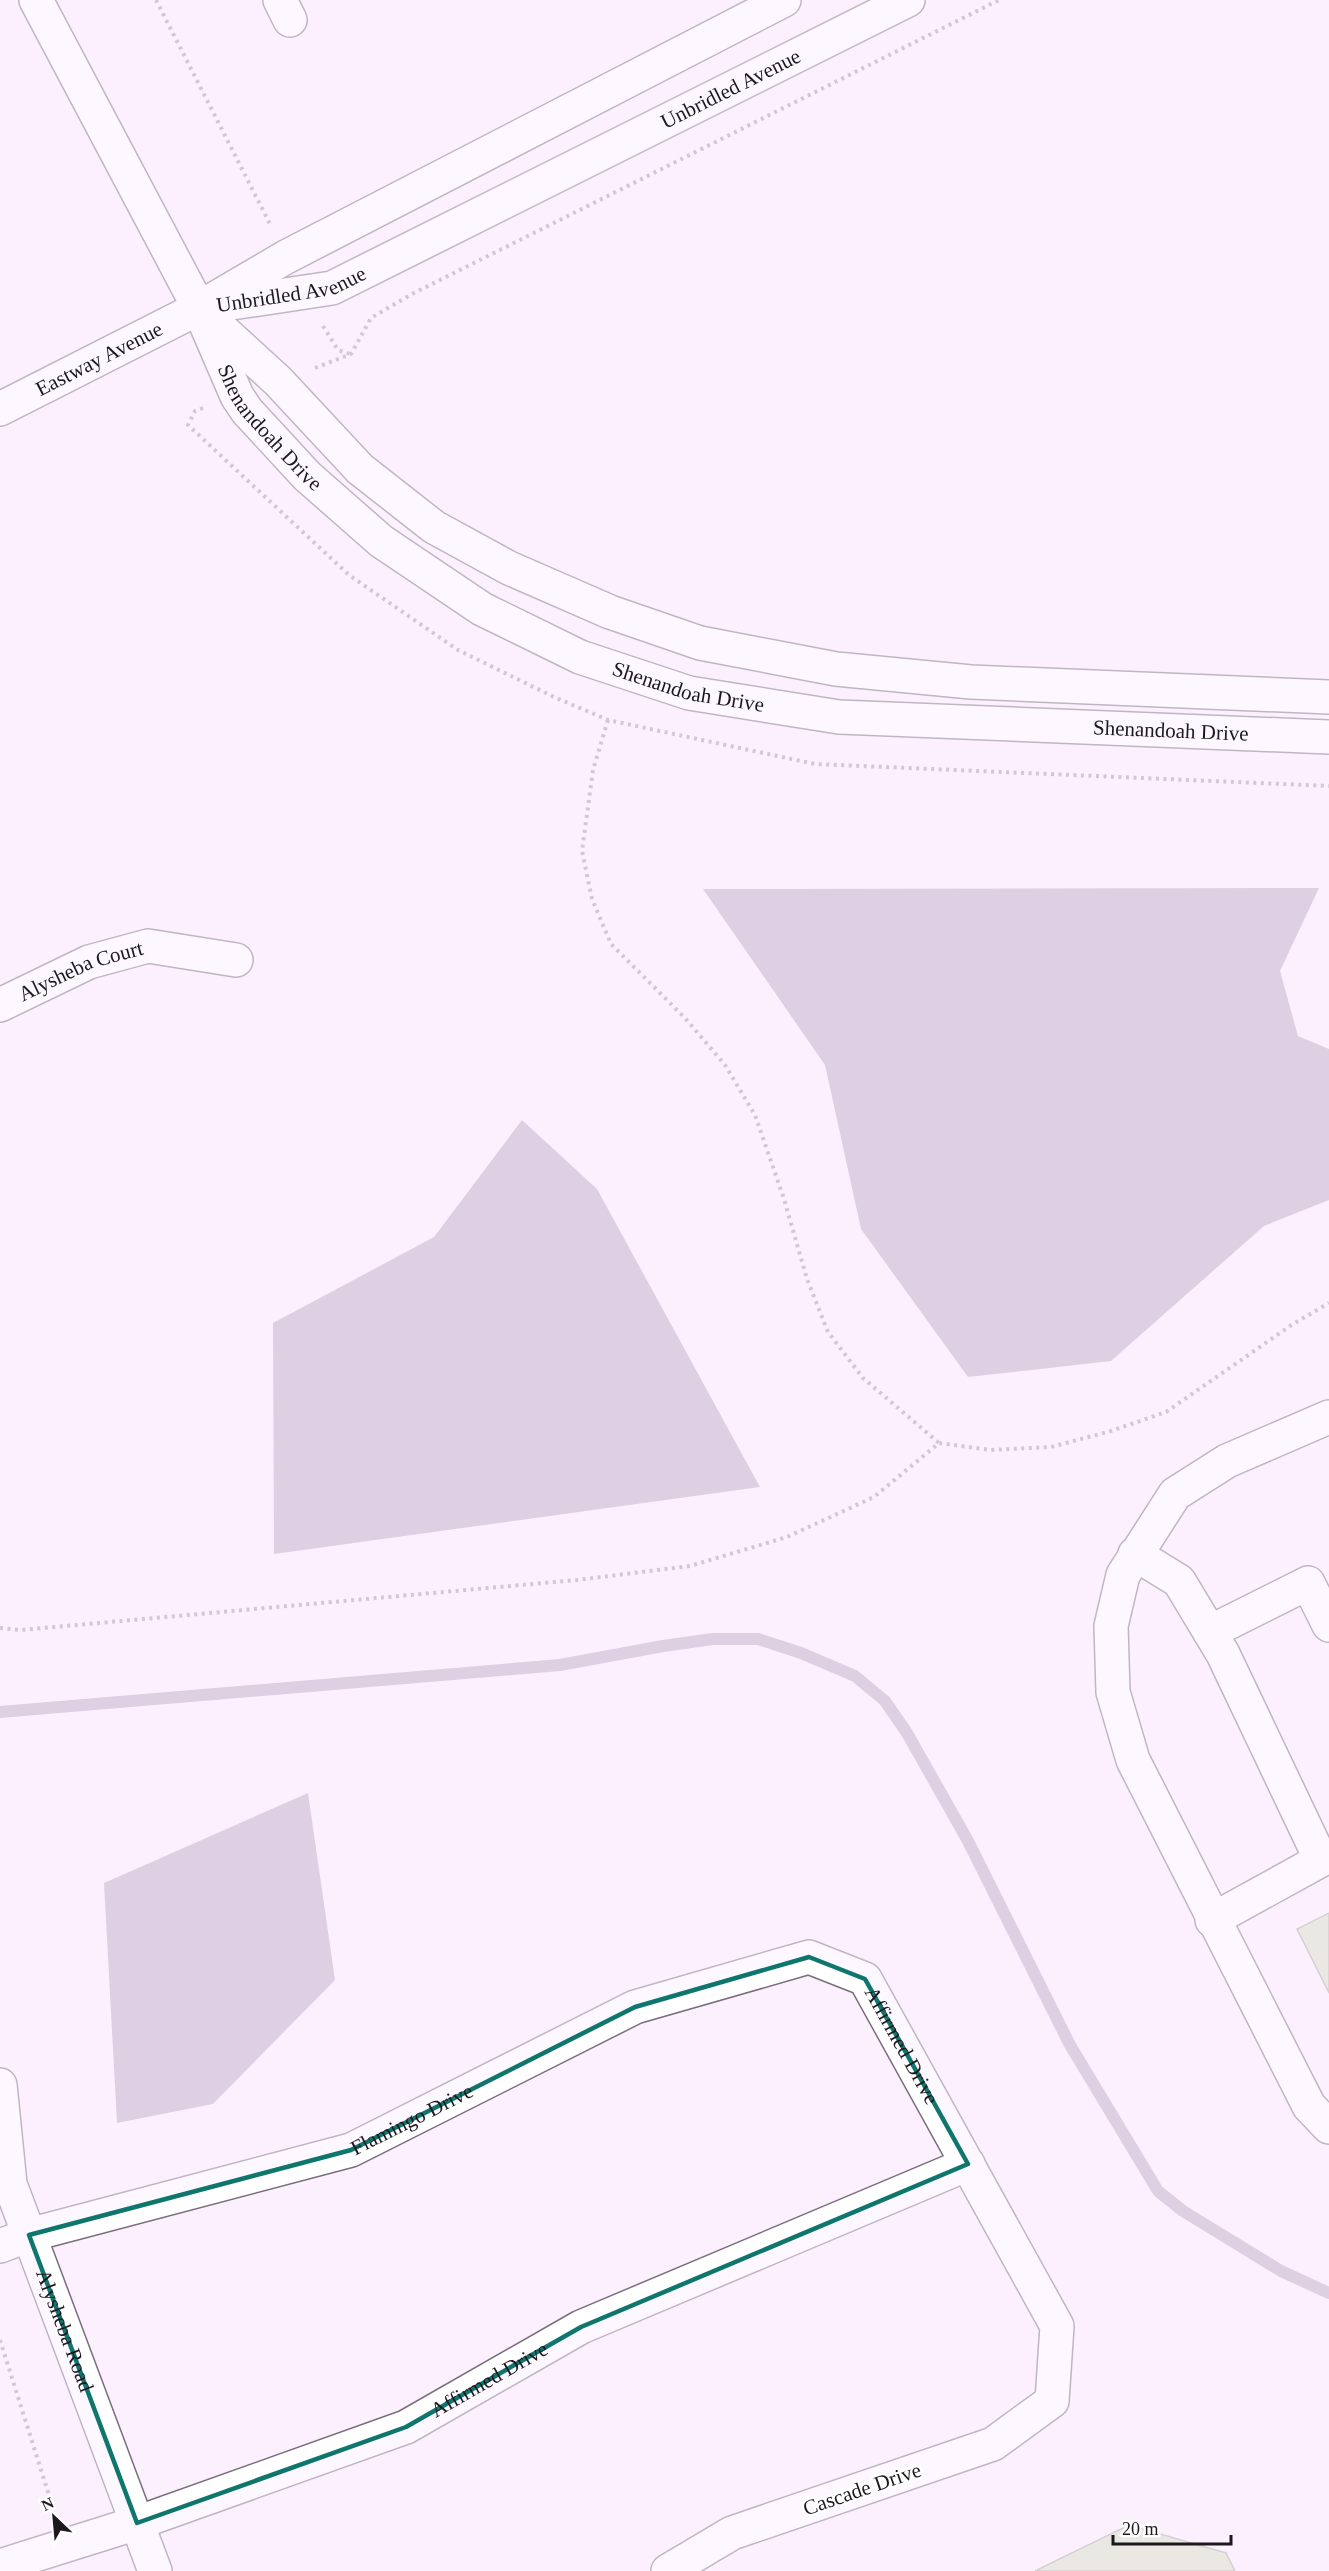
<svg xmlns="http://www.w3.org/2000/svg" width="1329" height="2571" viewBox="0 0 1329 2571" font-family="Georgia,serif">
	<rect width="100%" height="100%" fill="#fcf0ff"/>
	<!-- water -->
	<g fill="#bda7c2">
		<polygon points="1319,888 1280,971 1298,1036 1329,1049 1329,1200 1264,1226 1111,1361 968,1377 861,1229 825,1065 703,889"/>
		<polygon points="522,1120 597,1189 760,1487 274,1554 273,1323 434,1237"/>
		<polygon points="308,1793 335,1980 213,2104 117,2123 104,1883"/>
	</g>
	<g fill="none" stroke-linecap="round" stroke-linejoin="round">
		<!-- stream -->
		<polyline stroke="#bda7c2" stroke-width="12" points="0,1712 560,1665 663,1646 713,1639 758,1639 801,1653 855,1676 885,1701 907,1733 968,1841 1070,2045 1158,2191 1183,2211 1281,2271 1329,2293"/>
	</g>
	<!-- building -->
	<g fill="#d2debe" stroke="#a5ab9b" stroke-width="1.5">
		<polygon points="1329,1913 1329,1993 1297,1929"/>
		<polygon points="1129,2525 1226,2553 1235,2571 1035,2571"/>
	</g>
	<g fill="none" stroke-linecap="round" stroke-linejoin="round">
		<defs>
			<g id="minor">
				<path id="s1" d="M36,0L199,308L237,396L247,411L307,476L381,541L482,609L580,657L689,693L839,717L1329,737"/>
				<polyline points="280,0 290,20"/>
				<path id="s2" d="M212,306L332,288L908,0"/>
				<polyline points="209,318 278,381 360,469 434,527 509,568 610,612 700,643 836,669 971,682 1329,697"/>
				<path id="s3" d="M0,409L199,308L286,257L784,0"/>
				<path id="s4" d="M0,1005L89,962L148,946L236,960"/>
				<polyline points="1329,1417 1227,1461 1175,1494 1123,1575 1111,1626 1113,1692 1133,1760 1309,2106 1329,2127"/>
				<polyline points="1135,1554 1179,1581 1223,1654 1321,1860 1212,1920"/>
				<polyline points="1210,1632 1308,1583 1329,1625"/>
				<path id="s5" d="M0,2085L10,2184L155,2571"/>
				<path id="s6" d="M0,2246L29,2235L351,2150L635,2007L809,1957L865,1979L1057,2326L1052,2401L993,2444L732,2533L668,2571"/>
				<path id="s7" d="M0,2566L137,2523L406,2427L581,2327L968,2164"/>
			</g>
		</defs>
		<!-- minor casing -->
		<use href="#minor" stroke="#796e7b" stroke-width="36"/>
		<!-- path -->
		<g stroke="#9f97a1" stroke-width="4" stroke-dasharray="3 4.5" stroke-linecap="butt">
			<polyline points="156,0 270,224"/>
			<polyline points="323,326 338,350 350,354"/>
			<polyline points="315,368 351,354 371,318 412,294 999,0"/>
			<polyline points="203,408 195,411 188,425 349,575 458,650 554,697 608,720 815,764 1329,786"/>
			<polyline points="608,720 593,770 582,851 592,899 611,944 685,1018 725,1065 755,1115 783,1196 807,1279 828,1332 863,1378 939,1443"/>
			<polyline points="0,1628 21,1630 577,1580 690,1566 787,1537 874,1497 939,1443 991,1450 1051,1447 1111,1431 1166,1412 1293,1324 1329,1303"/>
			<polyline points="0,2340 54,2511"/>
		</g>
		<!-- minor -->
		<use href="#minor" stroke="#fff" stroke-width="33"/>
	</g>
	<!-- marked area -->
	<path d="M0 0H1329V2571H0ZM809,1957L865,1979L968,2164L581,2327L406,2427L137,2523L29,2235L351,2150L635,2007Z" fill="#fcf0ff" fill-opacity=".55" fill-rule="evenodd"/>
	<path fill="none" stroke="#0f766e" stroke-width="4.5" stroke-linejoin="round" d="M809,1957L865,1979L968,2164L581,2327L406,2427L137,2523L29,2235L351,2150L635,2007Z"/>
	<g text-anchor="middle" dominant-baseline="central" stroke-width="5" stroke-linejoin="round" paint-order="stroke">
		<!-- street labels -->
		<g font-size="21" fill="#1c181d" stroke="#fff">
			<text stroke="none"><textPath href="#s2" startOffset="567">Unbridled Avenue</textPath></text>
			<text stroke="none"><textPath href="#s2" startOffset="81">Unbridled Avenue</textPath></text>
			<text stroke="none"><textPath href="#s3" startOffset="111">Eastway Avenue</textPath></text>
			<text stroke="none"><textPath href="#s1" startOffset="489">Shenandoah Drive</textPath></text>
			<text stroke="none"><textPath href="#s1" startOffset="993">Shenandoah Drive</textPath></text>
			<text stroke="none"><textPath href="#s1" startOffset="1479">Shenandoah Drive</textPath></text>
			<text stroke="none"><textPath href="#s4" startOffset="88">Alysheba Court</textPath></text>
			<text stroke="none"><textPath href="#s6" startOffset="999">Affirmed Drive</textPath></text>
			<text stroke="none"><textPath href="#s6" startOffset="432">Flamingo Drive</textPath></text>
			<text stroke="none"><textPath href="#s5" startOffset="256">Alysheba Road</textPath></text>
			<text stroke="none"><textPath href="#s7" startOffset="525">Affirmed Drive</textPath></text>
			<text transform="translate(862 2489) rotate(-19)">Cascade Drive</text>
		</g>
	</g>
	<!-- north arrow -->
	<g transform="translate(54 2517) rotate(334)" stroke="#ffffff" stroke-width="4.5" paint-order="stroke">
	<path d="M0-4.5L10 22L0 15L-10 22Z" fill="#1c181d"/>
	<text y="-9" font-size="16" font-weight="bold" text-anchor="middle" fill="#1c181d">N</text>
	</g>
	<!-- scale -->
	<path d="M1113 2535v9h118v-9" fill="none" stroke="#1c181d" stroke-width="3"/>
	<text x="1122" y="2535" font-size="18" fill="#1c181d" stroke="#ffffff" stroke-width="4.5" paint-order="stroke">20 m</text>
</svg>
